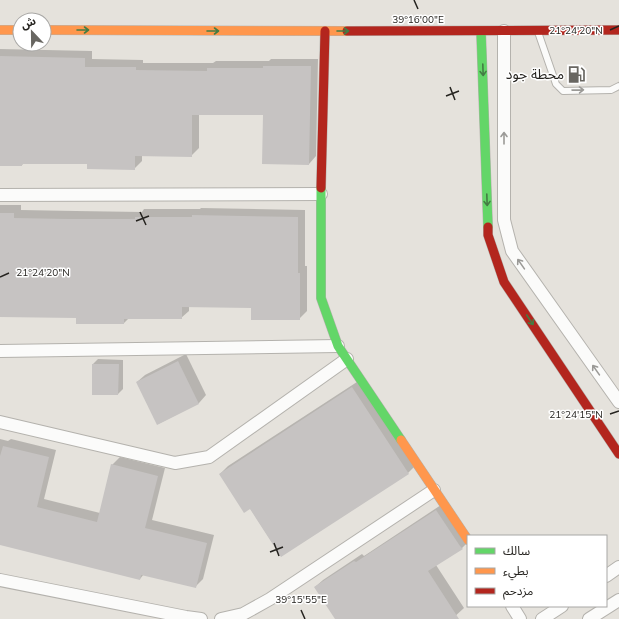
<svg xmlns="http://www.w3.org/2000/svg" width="619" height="619" viewBox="0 0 619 619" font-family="Mulish,'Noto Sans Arabic',sans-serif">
	<rect width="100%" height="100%" fill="#e5e2dc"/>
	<!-- shadow -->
	<g fill="#0003">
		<polygon points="0,49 92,51 92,59 143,60 143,63 213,63 216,61 269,61 271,59 318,59 316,156 309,164 264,114 199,114 199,148 191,156 142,155 142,161 134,169 88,163 24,163 22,165 0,165"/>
		<polygon points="0,205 21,205 21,210 76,211 142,212 144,209 200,209 201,208 305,210 305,266 307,266 307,311 299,319 252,307 189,306 189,311 181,318 129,318 124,323 77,323 77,317 0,316"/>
		<polygon points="186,354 206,395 199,403 158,424 137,382 145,375"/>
		<polygon points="98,359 123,360 123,389 118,394 93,394 93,364"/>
		<polygon points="360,380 416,465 408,473 281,556 250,508 220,474 228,466"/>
		<polygon points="0,439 8,441 11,439 56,450 44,499 100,513 112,465 120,457 165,468 152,520 214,535 203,579 195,587 144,574 140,579 0,544"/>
		<polygon points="444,503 468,542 462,548 436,565 464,608 452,619 336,619 315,587 323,580 362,554 364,556"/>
	</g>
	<!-- building -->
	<g fill="#c6c3c2">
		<polygon points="0,56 85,58 85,67 136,67 136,70 207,71 207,68 263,68 263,66 311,66 309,165 262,164 263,115 192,115 192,157 135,156 135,170 87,169 87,164 22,164 22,166 0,166"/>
		<polygon points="0,213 14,213 14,218 68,219 135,219 135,217 192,217 192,215 298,217 298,273 300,273 300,320 251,320 251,308 182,307 182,319 124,319 124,324 76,324 76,318 0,317"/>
		<polygon points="178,361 199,404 157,425 136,382"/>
		<polygon points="92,364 119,364 118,395 92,395"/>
		<polygon points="352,387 409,474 281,557 250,509 244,513 219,474"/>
		<polygon points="3,446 49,457 37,507 97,522 111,464 158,476 145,528 207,543 196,588 141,575 140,580 0,545 0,456"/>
		<polygon points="436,510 460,546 463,549 428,571 459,619 335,619 314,587 354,561 356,562"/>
	</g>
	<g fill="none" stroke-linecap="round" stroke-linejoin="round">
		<defs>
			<polyline id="lane" points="538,32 556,84 563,91 611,90 619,86"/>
			<g id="street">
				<polyline points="504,31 504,220 512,251 619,402"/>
				<polyline points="0,195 321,194"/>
				<polyline points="0,351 338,346"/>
				<polyline points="0,422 175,463 209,457 347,359"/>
				<polyline points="606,576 619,567"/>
				<polyline points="0,580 186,617 201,619"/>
				<polyline points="512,606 520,619"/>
				<polyline points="221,619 243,614 270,599 434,490"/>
				<polyline points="542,619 562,606"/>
				<polyline points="589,619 619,600"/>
			</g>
			<g id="fast">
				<polyline points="481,31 488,227"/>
				<polyline points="321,188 321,298 338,346 401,440"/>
			</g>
			<g id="slow">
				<polyline points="0,30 20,30"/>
				<polyline points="44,30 347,31"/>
				<polyline points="401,440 468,540"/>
			</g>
			<g id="jam">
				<polyline points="347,31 619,30"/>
				<polyline points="321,188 325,31"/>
				<polyline points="488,227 488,235 504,282 619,454"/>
			</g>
		</defs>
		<!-- lane casing -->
		<use href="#lane" stroke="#b4b2ad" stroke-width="8"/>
		<!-- street casing -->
		<use href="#street" stroke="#b4b2ad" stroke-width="14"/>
		<!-- fast casing -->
		<use href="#fast" stroke="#b4b2ad" stroke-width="10"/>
		<!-- slow casing -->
		<use href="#slow" stroke="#b4b2ad" stroke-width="10"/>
		<!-- jam casing -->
		<use href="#jam" stroke="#b4b2ad" stroke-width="10"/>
		<!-- lane -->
		<use href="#lane" stroke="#fbfbfa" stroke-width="6"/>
		<!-- street -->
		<use href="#street" stroke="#fbfbfa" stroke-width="12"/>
		<!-- fast -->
		<use href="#fast" stroke="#63d668" stroke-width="9"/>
		<!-- slow -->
		<use href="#slow" stroke="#ff974d" stroke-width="9"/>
		<!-- jam -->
		<use href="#jam" stroke="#b3261e" stroke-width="9"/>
	</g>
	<!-- one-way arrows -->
	<defs><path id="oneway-shaft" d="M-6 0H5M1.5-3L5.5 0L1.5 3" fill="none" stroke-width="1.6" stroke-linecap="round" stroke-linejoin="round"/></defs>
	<g stroke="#447c44">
		<use href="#oneway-shaft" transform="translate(83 30)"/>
		<use href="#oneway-shaft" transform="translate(213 31)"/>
		<use href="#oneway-shaft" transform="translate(343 31)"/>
		<use href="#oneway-shaft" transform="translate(483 70) rotate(88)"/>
		<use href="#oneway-shaft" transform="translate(487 200) rotate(88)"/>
		<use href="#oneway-shaft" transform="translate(530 320) rotate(56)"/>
	</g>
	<g stroke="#9b9a97">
		<use href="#oneway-shaft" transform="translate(578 90) rotate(-1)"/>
		<use href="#oneway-shaft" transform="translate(504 138) rotate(-90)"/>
		<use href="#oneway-shaft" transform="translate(521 264) rotate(-125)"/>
		<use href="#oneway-shaft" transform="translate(596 370) rotate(-125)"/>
	</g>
	<!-- ticks -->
	<path fill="none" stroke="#25231f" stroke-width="1.5" d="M414,0L418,9M610,30L619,26M450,87L455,100M446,96L459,91M140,212L146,225M136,221L149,216M0,277L9,273M610,414L619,411M274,543L279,556M270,552L283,547M301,610L305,619"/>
	<!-- icons -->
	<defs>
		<symbol id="fuel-bare" viewBox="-9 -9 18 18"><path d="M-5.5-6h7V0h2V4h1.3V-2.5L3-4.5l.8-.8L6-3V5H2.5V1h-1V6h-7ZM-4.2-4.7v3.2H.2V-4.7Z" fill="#686661" stroke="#fff" stroke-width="2.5" paint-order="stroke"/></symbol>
	</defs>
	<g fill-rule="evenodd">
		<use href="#fuel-bare" x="564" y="62" width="25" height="25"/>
	</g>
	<g text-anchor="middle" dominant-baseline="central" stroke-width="3" stroke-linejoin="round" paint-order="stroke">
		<!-- poi labels -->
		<g font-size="14" fill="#25231f" stroke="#fff" text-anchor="end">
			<text x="564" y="74">محطة جود</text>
		</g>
	</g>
	<g font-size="10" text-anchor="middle" fill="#25231f" stroke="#fff" stroke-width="3" stroke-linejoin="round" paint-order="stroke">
		<text x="418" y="23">39°16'00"E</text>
		<text x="576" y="34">21°24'20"N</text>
		<text x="43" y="276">21°24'20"N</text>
		<text x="576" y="418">21°24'15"N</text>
		<text x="301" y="603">39°15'55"E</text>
	</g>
	<!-- legend -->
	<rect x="467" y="535" width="140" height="72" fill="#ffffff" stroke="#a8a7a5"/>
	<rect x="475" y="548" width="20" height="6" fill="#63d668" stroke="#a8a7a5"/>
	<text x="503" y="555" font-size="12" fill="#25231f">سالك</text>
	<rect x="475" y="568" width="20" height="6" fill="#ff974d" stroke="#a8a7a5"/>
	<text x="503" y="575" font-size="12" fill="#25231f">بطيء</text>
	<rect x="475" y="588" width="20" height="6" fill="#b3261e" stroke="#a8a7a5"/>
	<text x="503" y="595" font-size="12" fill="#25231f">مزدحم</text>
	<!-- north arrow -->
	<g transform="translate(32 32) rotate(338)"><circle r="19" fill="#ffffff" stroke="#a8a7a5"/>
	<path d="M0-3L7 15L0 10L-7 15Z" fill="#686661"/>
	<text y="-6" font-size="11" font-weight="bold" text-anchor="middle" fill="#25231f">ش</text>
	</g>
</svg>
